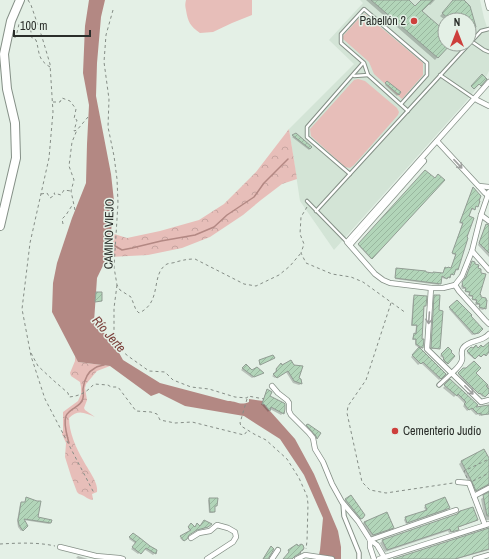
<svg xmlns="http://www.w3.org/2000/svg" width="489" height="559" viewBox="0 0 489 559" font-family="'Archivo Narrow',sans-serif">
	<defs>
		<pattern id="forest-crowns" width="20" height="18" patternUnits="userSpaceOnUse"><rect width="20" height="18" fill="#e7beb9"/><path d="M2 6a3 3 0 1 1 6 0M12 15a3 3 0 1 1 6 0" fill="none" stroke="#c6a49f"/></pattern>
		<pattern id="building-hatch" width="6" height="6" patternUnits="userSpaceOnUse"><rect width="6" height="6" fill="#b2d5b9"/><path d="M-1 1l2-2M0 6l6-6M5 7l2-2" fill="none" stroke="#99b79f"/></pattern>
	</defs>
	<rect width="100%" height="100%" fill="#e4f0e6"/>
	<!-- built -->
	<path fill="#d3e4d6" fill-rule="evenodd" d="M360,0H480L484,18L489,33V71L486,77L463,105L334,250L300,201L289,129L354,64L329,40L363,3ZM445,20H469V44H445Z"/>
	<!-- grass -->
	<g fill="#e7beb9">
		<path d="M186,0H252V15L232,23L213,32L200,33C190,26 188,22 186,10C185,6 185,4 186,0Z"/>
		<polygon points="365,14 423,63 423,75 402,99 374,74 369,62 343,39 343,36 362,15"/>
		<polygon points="358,79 365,81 397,108 399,112 398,115 354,165 350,168 345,167 311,136 310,129 354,80"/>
	</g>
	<!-- forest -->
	<g fill="url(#forest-crowns)">
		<polygon points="289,129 297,179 282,184 261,200 243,215 210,237 182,248 148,255 110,257 109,253 111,233 127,238 160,231 199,220 224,204 256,172"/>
		<path d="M75,356L78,362L110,366L97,371L86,384L85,388L87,400L84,408L85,410L95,417C85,413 78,409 69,418C69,432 76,448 83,460C87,468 99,483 97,492L92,494L93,499L92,500C87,499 84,495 79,494L77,492L71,476L65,457L66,443L62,434L63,430V412L78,401L81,394V387L80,382L71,376L70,373L75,361Z"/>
	</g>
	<!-- water -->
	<path fill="#b38883" d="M89,0H105L101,17L97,63L96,96L111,174L114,201L109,253L97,278L94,322L113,342L123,360L160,383L228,401C237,401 240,406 249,402V399L263,401L264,404L270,411L295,439L314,474L338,531L341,547V559H318L320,550L323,518L304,475L280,439L244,416L185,406L159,393L151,396L110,366L78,362L52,312L53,283L57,263L72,218L86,183L87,144L89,105L83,73L85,26Z"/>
	<!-- shadow -->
	<g fill="#0003">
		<polygon points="366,0 408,0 415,7 422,0 435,0 430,5 428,4 420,11 445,32 445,44 449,44 435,60"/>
		<polygon points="454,0 462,0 469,7 469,33 469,20 445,20 440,16"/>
		<polygon points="387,82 400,92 397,96 385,85"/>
		<polygon points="296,134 311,147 309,150 292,137"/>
		<polygon points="425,171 435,179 443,180 371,259 358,245"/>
		<polygon points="473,189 477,206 475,207 473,210 471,209 468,217 465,238 467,239 457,270 456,271 454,270 453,274 452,275 450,275 448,278 447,278 445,279 440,277 440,283 439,285 395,279 396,270 397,269 425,273 443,274 451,269 455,255 452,254 462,224 459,223"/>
		<polygon points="487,225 489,227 489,257 478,245 485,227"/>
		<polygon points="472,262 479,295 480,298 487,299 485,308 483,310 479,309 479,305 475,305 476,301 472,300 472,297 468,296 469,293 465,292 465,289 462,289 461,286"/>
		<polygon points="415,296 425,306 424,307 421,340 422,347 420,350 445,374 439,380 421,363 418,365 411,357 419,348 415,345 415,340 412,340 413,336 415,335 416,326 411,326 413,298"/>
		<polygon points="435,296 439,349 430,349 434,297"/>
		<polygon points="457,301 481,329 477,334 472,335 449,309"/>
		<polygon points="489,343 489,354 488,352 484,356 483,354 480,357 477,355 474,359 467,353 471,348 478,349 483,348"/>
		<polygon points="448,348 453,356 446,364 443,361 444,359 440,356"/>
		<polygon points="246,365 252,371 262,373 252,378 241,370"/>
		<polygon points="281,365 300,380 301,384 299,385 293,383 286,372 275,378 272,376 276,373 275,371"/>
		<polygon points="463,369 474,373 488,386 489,385 489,391 483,397 465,383 458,374"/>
		<polygon points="450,380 473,409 489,406 489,414 479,416 479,414 476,415 470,409 467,411 463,406 465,404 456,395 454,397 443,388"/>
		<polygon points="266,392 283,413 281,415 270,409 268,412 262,405 261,405"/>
		<polygon points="308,425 320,434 316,438 306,427"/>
		<polygon points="489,460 489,488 488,487 484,487 474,492 459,464 462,461"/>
		<polygon points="489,493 489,520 485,520 481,499"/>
		<polygon points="351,496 362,518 360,520 344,501"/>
		<polygon points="27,498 37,518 51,523 49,524 23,520 27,526 21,531 18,527 17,521 20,504 21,503 25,503 25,499"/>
		<polygon points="209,499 216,506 214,507 214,512 213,513 209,513 208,500"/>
		<polygon points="426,506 448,508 447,510 406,524 404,520 405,518 426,512 424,507"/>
		<polygon points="387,513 393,527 391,530 370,537 362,525 364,522"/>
		<polygon points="458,515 477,519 475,521 457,528 457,529 455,531 449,533 448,531 385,552 380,543 382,541"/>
		<polygon points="191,525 195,528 210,525 207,528 195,530 188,535 186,539 183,541 180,538 190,531 188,529"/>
		<polygon points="489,528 489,550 457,559 395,559"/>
		<polygon points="133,534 156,552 153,555 144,549 138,554 131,549 136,544 129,539"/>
		<polygon points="78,556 88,559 79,559 76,558"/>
	</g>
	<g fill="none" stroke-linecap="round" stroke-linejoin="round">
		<!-- stream -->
		<g stroke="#b38883" stroke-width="1.5">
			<polyline points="110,243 122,250 132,248 161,241 195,235 214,227 227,215 254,197 264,183 288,159"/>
			<path d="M69,443C67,435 63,424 66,416C70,407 81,408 83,398C84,395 83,392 83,389C84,381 87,372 95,368C97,366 101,366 104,365"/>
		</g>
	</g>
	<!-- building -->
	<g fill="url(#building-hatch)" stroke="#929d94">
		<polygon points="371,0 409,0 415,6 421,0 433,0 422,11 445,31 445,44 451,44 438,58"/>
		<polygon points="453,0 464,0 470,6 476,27 469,35 469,20 450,20 442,13"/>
		<polygon points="482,74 487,79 481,86 479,84 474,89 471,86"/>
		<polygon points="387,81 401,92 399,95 385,83"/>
		<polygon points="296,133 312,147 310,149 292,135"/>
		<polygon points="425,170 435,178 438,174 445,180 372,259 358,244"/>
		<polygon points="473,187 481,196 479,201 480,201 478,207 476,206 475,210 472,208 469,216 474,218 467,237 468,238 458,270 456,269 454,275 451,274 450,278 448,277 447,279 442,276 441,284 395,278 396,268 426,271 426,272 433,273 433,272 443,273 445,267 447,268 448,267 451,268 456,254 452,253 463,223 460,222"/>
		<polygon points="486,224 489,225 489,253 479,243"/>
		<polygon points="472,261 475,262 475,264 479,265 478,268 481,269 481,273 486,274 480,294 481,295 481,297 486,298 486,300 487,300 486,309 479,307 480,304 476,303 477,300 472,299 473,296 469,295 470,292 465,291 466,288 463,287 462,282 466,277"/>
		<polygon points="96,292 102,292 102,301 95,302"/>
		<polygon points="414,295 427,296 426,306 424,306 422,339 424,339 423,348 422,348 416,344 416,339 413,339 414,333 416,334 417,325 412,325"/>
		<polygon points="434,295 440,295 439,310 443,311 440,349 432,348 431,348"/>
		<polygon points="457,300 472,315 471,316 483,329 479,333 474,334 449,307"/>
		<polygon points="489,342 489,352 486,356 484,354 481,357 479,355 475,359 467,351 471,347 473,348 476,345 478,348 481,345 483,347"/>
		<polygon points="419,347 446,374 441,379 423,362 421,364 412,355"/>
		<polygon points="448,347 452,351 451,352 455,356 448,364 443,359 444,358 441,354"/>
		<polygon points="273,355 275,358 260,365 259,360"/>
		<polygon points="291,360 294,365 303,366 299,378 301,379 302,384 294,381 288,371 277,378 273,374 277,371 276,369 281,363 282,365"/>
		<polygon points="474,361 481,368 476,373 488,385 486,386 489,389 489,393 485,397 480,393 479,394 458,373 463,368 466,368"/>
		<polygon points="246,364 252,370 257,367 264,373 254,377 242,368"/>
		<polygon points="450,379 478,405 476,407 489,405 489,414 481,415 481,413 478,414 472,408 469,410 464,404 466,402 458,394 457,396 444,385"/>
		<polygon points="267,389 272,392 270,396 284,403 285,404 285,409 284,414 271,407 270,411 264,404 262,404"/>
		<polygon points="308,424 321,433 317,439 316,436 306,425"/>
		<polygon points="484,449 489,458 489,484 476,491 472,482 461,461"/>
		<polygon points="489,492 489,516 487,516 483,495"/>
		<polygon points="351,495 365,515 363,518 361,519 345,499"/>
		<polygon points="26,497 37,501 41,501 38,517 52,520 51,523 24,519 28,526 23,531 19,525 18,520 19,515 21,502 25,502"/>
		<polygon points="445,497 450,508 407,523 405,517 427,510 425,505"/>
		<polygon points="209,498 218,498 217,506 215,506 215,512 210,512"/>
		<polygon points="473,507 478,520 458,527 459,530 451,532 450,529 387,550 382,540 457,514 460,511"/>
		<polygon points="387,512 394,528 373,535 364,522"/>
		<polygon points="204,520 212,524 208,527 197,530 189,535 187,539 184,541 180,536 191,530 188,527 191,523 195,527 197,523 200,526"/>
		<polygon points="489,528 489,549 455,559 393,559"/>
		<polygon points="133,533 140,538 150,546 157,550 156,554 146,548 141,554 132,547 136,542 129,537"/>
		<polygon points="297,544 298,546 301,544 303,545 304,548 303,550 300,552 301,553 295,556 292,559 283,559 289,552 288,550"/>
		<polygon points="271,546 274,549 268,559 263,559"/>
	</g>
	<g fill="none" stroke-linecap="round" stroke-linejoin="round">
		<defs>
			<g id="service">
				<polyline points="471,41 484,50 489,52"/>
				<polyline points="469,44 481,31 489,29"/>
				<polyline points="440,75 475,99"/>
				<polyline points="354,76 368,75"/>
				<polyline points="401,104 427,75 427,63 364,9 341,34 341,43 364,63 368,75 408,111"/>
				<polyline points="350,174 307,137 307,127 363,63"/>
				<polyline points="307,201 347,242"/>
				<polyline points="316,211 469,44"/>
			</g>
			<g id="pedestrian">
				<polyline points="439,385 452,373"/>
				<polyline points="343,503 344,516 359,553 359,559"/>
			</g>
			<g id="minor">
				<polyline points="487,0 489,8"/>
				<polyline points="489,82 347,242 375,274 383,280 390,283 431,288 443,288 455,285 462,276 472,251 481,215 489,192"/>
				<polyline points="477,100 489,106"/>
				<polyline points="437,141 485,193 489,196"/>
				<polyline points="479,186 489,187"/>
				<polyline points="481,215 489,221"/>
				<polyline points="350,245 424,161"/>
				<polyline points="472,251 489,270"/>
				<polyline points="455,285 459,291 485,320 489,324"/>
				<polyline points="431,288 427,349 481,402 489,400"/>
				<path d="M452,373C455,370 461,365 462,360C463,356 460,352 463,348C470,339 481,343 489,334"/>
				<polyline points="272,386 278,393 287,400 289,403 289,411 291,415 309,433 313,438 315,449 323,462 332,484 342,502 358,521 370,540 377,545 384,557"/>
				<polyline points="458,482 469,483 485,525"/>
				<polyline points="474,496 489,488"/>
				<polyline points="191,538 199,533 210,531 217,525 228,528 235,532 236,537 233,542 207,559"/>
				<polyline points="370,540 456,510"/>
				<polyline points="370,540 370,547 374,559"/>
				<polyline points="60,547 96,556 119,558 123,559"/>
				<polyline points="272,559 278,550"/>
				<polyline points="297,559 305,555 332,559"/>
				<polyline points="379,559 489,524"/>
				<polyline points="475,559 489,555"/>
			</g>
			<polyline id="trunk" points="0,226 16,158 15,123 7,89 4,54 11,21 20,0"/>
		</defs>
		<!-- service casing -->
		<use href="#service" stroke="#859087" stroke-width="4.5"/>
		<!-- pedestrian casing -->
		<use href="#pedestrian" stroke="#859087" stroke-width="5.5"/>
		<!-- minor casing -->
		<use href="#minor" stroke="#859087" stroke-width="6"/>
		<!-- trunk casing -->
		<use href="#trunk" stroke="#859087" stroke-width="10"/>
		<!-- path -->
		<g stroke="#858d86" stroke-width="1" stroke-dasharray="3 3" stroke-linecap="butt">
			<polyline points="28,0 31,5 42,37 50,64 53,112 49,158 30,243 22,309 31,356 45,399 94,493"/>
			<path d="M113,10L106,35L104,62L109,99L108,127L114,156L117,179L118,203L114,267L117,285L120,290L131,297L136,310L139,313C163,302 150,274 167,264C170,263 174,263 176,262C183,260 188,259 195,259L244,284L256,286L279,275L290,266L301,253"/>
			<path d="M14,37H16L19,24L30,26L32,38L36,40C40,53 37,59 50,67"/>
			<polyline points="53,102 60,102 62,98 70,101 76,109 74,119 77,120 74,131 77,130 88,117"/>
			<polyline points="41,194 47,193 50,198 55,195 54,193 61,195 64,190 71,191"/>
			<polyline points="307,207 301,217 300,234 304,244 301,253 306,263 332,274 351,277 363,282 406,313"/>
			<polyline points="75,210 71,191 74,180 69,166 72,142 77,130"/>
			<polyline points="63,224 62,219 66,215 73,204"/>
			<polyline points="117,285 114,308 114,333 122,351 128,356 149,371 165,372 173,380 191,387 209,389 235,397 247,398 248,396 264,399"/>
			<polyline points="391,303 366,380 348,406 347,413 362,482 370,490 386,493 453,483"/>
			<path d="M31,353L38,366L53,380L68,393L69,397C80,396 87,392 94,384L108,385L111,387H118L136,411L151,412L157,414L160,420L175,423L192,422L244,435L248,430"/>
			<polyline points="247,399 240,423 241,426 254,434 266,440 287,459 299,478 307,496 308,504 307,541 306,549"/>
			<polyline points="467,478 464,471 489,459"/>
			<polyline points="473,481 489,473"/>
			<path d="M0,544C18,543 37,542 55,546"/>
		</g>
		<!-- service -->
		<use href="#service" stroke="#fff" stroke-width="2.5"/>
		<!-- pedestrian -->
		<use href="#pedestrian" stroke="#fff" stroke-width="3.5"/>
		<!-- minor -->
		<use href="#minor" stroke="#fff" stroke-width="4.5"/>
		<!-- trunk -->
		<use href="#trunk" stroke="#fff" stroke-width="8"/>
	</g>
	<!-- one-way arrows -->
	<defs><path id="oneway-shaft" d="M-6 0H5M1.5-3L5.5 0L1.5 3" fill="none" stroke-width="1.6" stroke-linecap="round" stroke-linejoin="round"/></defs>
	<g stroke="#9fa19f">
		<use href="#oneway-shaft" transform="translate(458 164) rotate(47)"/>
		<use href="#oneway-shaft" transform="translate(429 318) rotate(94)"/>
		<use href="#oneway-shaft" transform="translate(469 390) rotate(45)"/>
	</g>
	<!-- markers -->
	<g fill="#cd3f3c" stroke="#e4f0e6" stroke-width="1.5">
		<circle cx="414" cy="21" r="4"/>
		<circle cx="395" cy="431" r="4"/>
	</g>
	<g text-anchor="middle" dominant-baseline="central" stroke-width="3" stroke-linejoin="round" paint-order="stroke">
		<!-- poi labels -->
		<g font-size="12" fill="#2a2e2a" stroke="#e4f0e6" text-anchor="end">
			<text x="406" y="21">Pabellón 2</text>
			<text x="403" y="431" text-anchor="start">Cementerio Judío</text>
		</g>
		<!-- street labels -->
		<g font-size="12" fill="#2a2e2a" stroke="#e4f0e6">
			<text transform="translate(109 234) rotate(-89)">CAMINO VIEJO</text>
		</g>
		<!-- water labels -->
		<g font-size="13" font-style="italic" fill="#7b403b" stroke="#e4f0e6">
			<text transform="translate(109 334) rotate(49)">Río Jerte</text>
		</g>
	</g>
	<!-- north arrow -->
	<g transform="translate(457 32)"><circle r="19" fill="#e4f0e6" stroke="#9aa29b"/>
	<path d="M0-3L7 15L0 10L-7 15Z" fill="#cd3f3c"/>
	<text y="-6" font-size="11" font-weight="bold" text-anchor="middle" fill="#2a2e2a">N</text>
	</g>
	<!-- scale -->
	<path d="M14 30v6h76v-6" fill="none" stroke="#2a2e2a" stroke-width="2"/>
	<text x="20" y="30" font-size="12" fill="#2a2e2a" stroke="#e4f0e6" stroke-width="3" paint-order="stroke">100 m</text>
</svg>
